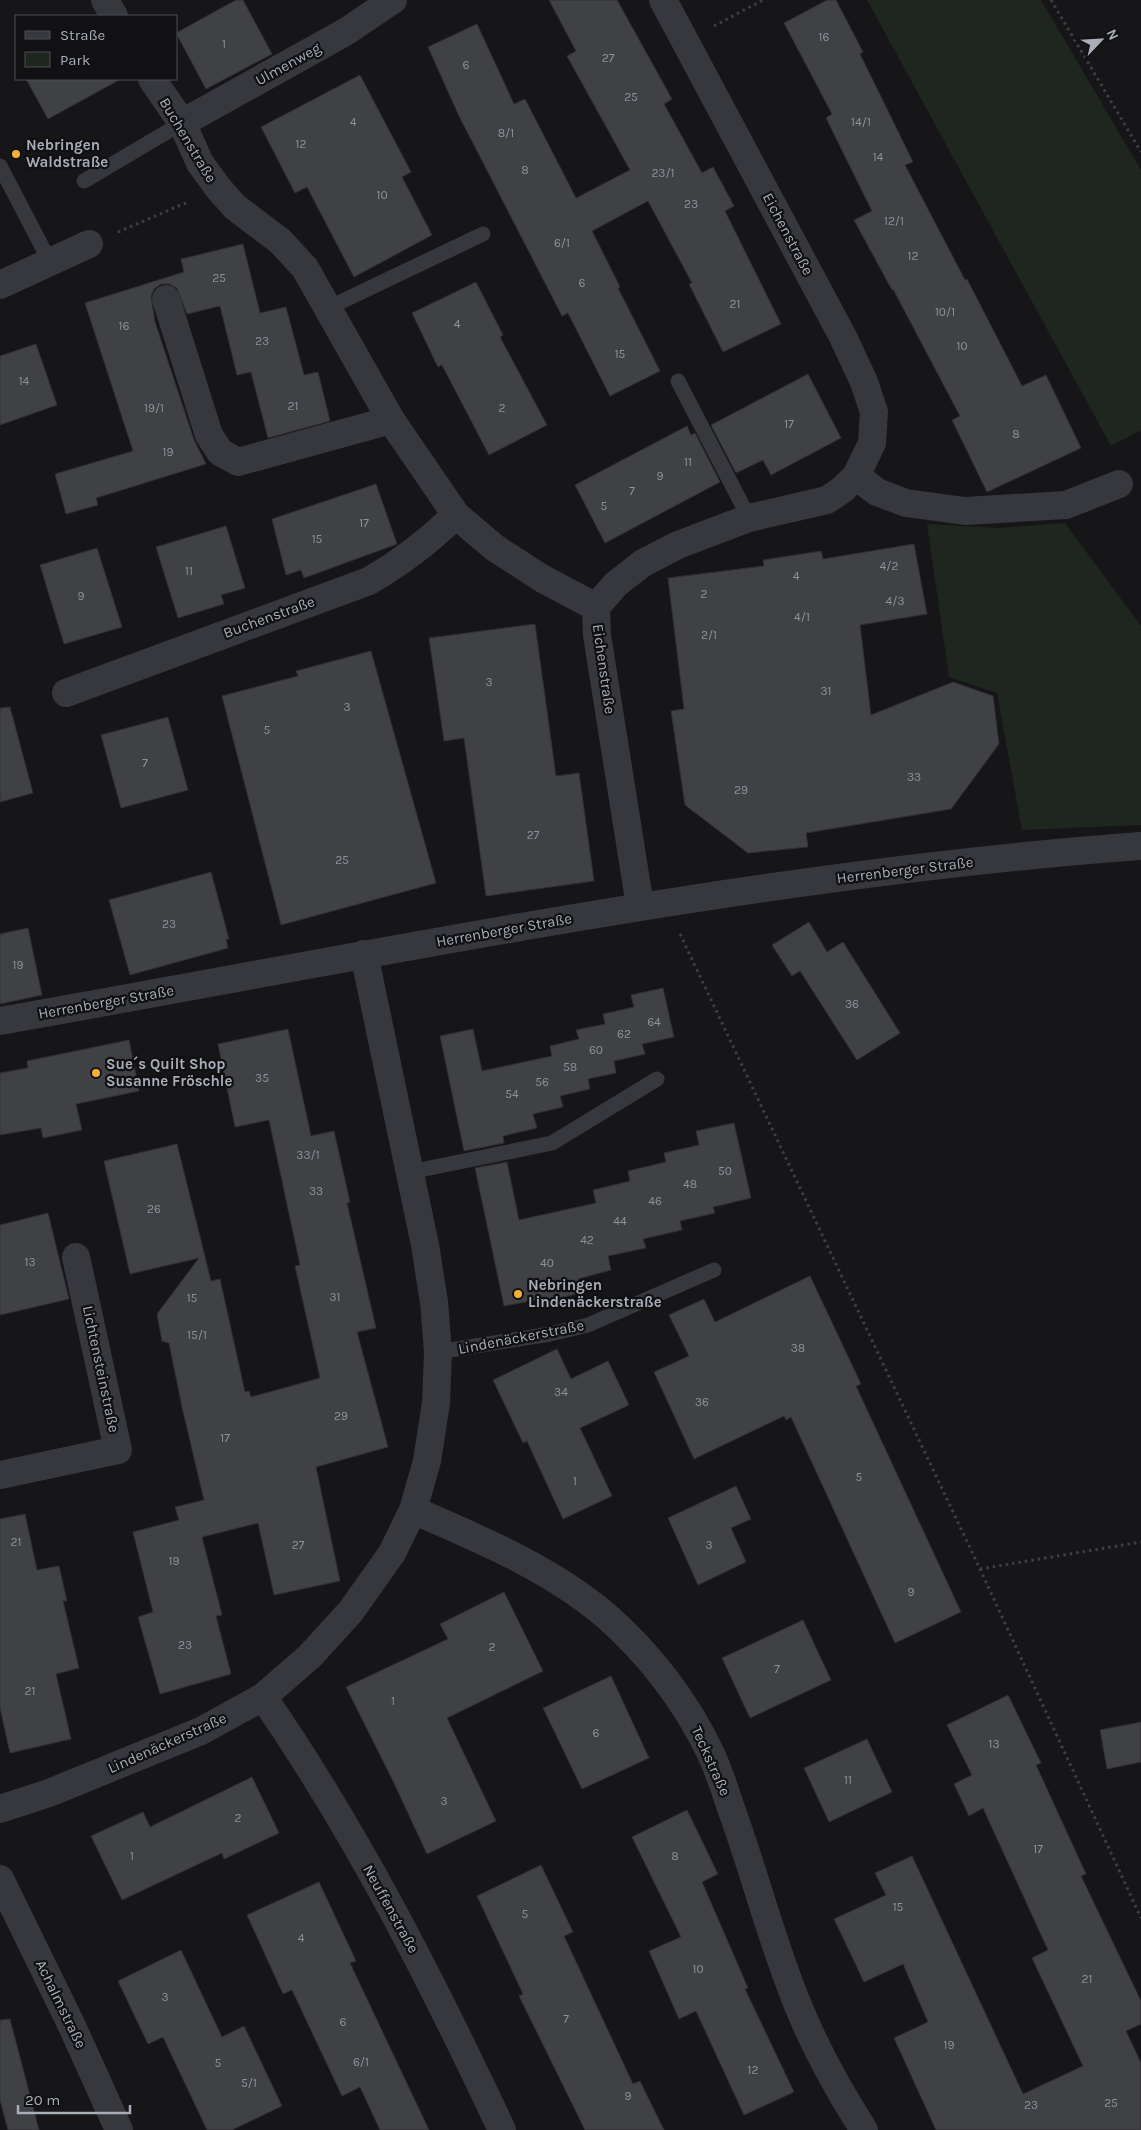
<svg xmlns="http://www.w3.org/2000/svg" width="1141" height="2130" viewBox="0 0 1141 2130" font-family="Karla,sans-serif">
	<rect width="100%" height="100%" fill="#161618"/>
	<!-- green -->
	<g fill="#1e261f">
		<polygon points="867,0 1041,0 1141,170 1141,430 1111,446"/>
		<polygon points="1065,523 1141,626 1141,825 1022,830 997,693 949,677 927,524 998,528"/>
	</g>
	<!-- building -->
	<g fill="#404145" stroke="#303034">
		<polygon points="236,0 243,0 272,54 206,89 176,33"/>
		<polygon points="549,0 617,0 672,99 664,104 702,173 713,167 734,206 725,211 781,324 723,352 689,284 692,283 648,201 592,231 620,287 618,288 660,371 610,396 568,313 562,316 459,116 428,47 477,24 514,104 525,99 576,198 630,170 567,56 576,51"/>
		<polygon points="827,0 836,0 863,52 860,54 913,162 905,165 965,280 967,279 1022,386 1046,375 1081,448 987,492 952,420 960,416 893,289 892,290 854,220 872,211 826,118 832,114 784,23"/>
		<polygon points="360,75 411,172 402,177 432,235 354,277 307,187 295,193 261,127"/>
		<polygon points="26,79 121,79 48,119"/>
		<polygon points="243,244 260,313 286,307 304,375 318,372 330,421 268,438 251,372 237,375 220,306 187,314 177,288 169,284 161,284 154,289 151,296 155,322 194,440 206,464 96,498 98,505 66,514 55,474 133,451 85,303 184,272 181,259"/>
		<polygon points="476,282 503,335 500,337 547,425 489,455 442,365 438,367 412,313"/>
		<polygon points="36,344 57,405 0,425 0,356"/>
		<polygon points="808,374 841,438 771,475 763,460 736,473 711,425"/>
		<polygon points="687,426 691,435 695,433 720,482 605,543 575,485"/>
		<polygon points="376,484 397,544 304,578 301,570 286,575 272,519"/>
		<polygon points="226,526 245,588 221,595 224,604 178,618 156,547"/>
		<polygon points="914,544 927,614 860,625 871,715 953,682 993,696 999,744 951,809 806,833 808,847 748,853 685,805 671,711 684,709 668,578 764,566 763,560 821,551 823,559"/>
		<polygon points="97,548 122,627 64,644 40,565"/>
		<polygon points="535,624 556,776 579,773 594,881 486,896 464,738 444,741 429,638"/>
		<polygon points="371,651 436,883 281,925 222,696 298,676 296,671"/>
		<polygon points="10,707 33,793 0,802 0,708"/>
		<polygon points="168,717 188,790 121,808 101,735"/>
		<polygon points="211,872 229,939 226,939 228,948 130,975 109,900"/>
		<polygon points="809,922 827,952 843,942 900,1033 857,1060 800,971 792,976 772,945"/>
		<polygon points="28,928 42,995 0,1004 0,934"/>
		<polygon points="663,988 674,1037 642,1044 645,1054 614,1061 616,1073 588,1079 590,1089 560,1096 563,1107 533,1114 537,1128 503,1136 504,1143 464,1151 440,1036 473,1029 482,1071 552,1056 550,1046 579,1039 576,1030 605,1024 603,1014 634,1007 631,995"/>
		<polygon points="288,1029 311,1136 334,1131 350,1202 347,1203 376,1328 357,1332 388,1447 316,1467 340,1581 274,1595 258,1523 202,1537 222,1615 216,1616 231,1674 160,1694 138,1617 153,1612 133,1532 179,1520 175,1507 204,1500 182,1407 169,1343 162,1341 157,1314 199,1258 130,1274 104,1161 177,1144 211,1281 220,1279 245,1392 249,1391 251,1397 320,1378 295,1266 300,1265 269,1120 235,1127 218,1044"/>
		<polygon points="129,1040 139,1091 76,1104 82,1130 43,1138 41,1128 0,1135 0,1073 28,1068 27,1061"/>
		<polygon points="734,1123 751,1198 713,1207 715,1213 680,1221 682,1230 643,1239 646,1248 608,1256 611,1270 578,1279 581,1293 542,1302 542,1299 504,1306 475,1168 507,1162 519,1220 596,1203 593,1190 630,1181 628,1171 666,1162 664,1153 699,1145 696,1131"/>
		<polygon points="48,1213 69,1299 0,1315 0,1225"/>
		<polygon points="810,1276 861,1384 856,1386 961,1612 895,1643 791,1417 786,1420 784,1416 694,1459 654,1372 689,1356 669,1315 704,1299 715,1322"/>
		<polygon points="557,1349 571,1379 608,1361 629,1405 580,1428 612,1496 563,1519 527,1441 523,1443 493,1380"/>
		<polygon points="736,1486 751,1519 731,1528 746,1562 698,1585 668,1518"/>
		<polygon points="25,1514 37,1570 59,1566 67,1601 63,1601 79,1668 56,1674 71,1739 10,1753 0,1708 0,1519"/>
		<polygon points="504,1592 543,1671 447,1718 496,1821 427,1854 393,1781 346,1687 448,1639 440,1624"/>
		<polygon points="803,1620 831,1680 750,1718 722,1658"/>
		<polygon points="611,1676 649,1758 582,1789 543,1708"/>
		<polygon points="1008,1695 1041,1763 1036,1765 1086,1874 1081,1876 1141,2001 1141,2024 1126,2031 1141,2063 1141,2130 936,2130 894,2038 928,2022 903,1964 864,1982 834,1919 886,1895 875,1873 912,1856 1023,2094 1083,2066 1032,1958 1048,1950 983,1808 969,1816 954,1784 972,1775 947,1725"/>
		<polygon points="1141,1722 1141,1762 1107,1769 1100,1730"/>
		<polygon points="867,1739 892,1792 829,1822 804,1768"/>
		<polygon points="252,1777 279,1833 224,1859 222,1853 122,1900 91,1836 143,1812 150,1827"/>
		<polygon points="687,1810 718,1874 702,1882 748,1988 745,1989 794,2092 744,2115 696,2011 679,2019 649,1951 681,1937 632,1837"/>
		<polygon points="541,1865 573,1932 564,1936 633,2084 640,2081 664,2130 585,2130 519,1996 523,1994 477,1896"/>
		<polygon points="319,1882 356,1961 350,1963 429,2130 380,2130 360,2087 342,2096 292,1990 283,1994 247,1915"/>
		<polygon points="181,1950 222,2037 244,2026 282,2106 232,2130 207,2130 163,2037 148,2044 118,1981"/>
		<polygon points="10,2019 39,2130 8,2130 0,2100 0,2020"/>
	</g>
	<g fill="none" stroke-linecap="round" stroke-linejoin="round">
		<!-- path -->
		<g stroke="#3d3f44" stroke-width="3" stroke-dasharray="2.5 4" stroke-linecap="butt">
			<polyline points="1051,0 1141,152"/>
			<polyline points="714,26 763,0"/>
			<polyline points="118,232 188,202"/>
			<polyline points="680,934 980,1569 1141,1918"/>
			<polyline points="980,1569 1141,1542"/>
		</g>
		<!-- service -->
		<g stroke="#37383d" stroke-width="15">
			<polyline points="0,166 50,262"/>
			<polyline points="84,181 182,123"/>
			<polyline points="328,308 483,234"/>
			<polyline points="678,381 749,518"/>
			<polyline points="410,1172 552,1143 657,1079"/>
			<polyline points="438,1352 550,1334 588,1325 714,1270"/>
		</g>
		<!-- minor -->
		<g stroke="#37383d" stroke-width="28">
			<polyline points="105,0 114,16"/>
			<polyline points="152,79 182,123 200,163 219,189 235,207 280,241 305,268 391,420 456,515 495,548 543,579 596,607"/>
			<polyline points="182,123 347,31 393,0"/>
			<polyline points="0,285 89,244"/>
			<polyline points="166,299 209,435 220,452 238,462 391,420"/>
			<polyline points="856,476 877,492 906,503 965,511 1066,505 1119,484"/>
			<path d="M66,693L369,581C402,562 429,541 456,515"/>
			<polyline points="640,906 597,635 596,607 616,584 643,563 678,545 749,518 827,500 843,489 856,476 872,443 874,412 864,382 843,337 663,0"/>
			<path d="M0,1021C379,954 757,874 1141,846"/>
			<polyline points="0,1475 118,1450 76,1257"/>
			<path d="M413,1510C479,1539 548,1567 604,1614C648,1652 686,1701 711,1754C720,1773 726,1794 733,1814C755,1875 771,1938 795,1998C813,2044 837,2088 864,2130"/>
			<path d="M263,1697C357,1833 432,1981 502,2130"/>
			<polyline points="0,1809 49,1793 201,1731 263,1697 310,1656 351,1611 392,1553 413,1510 427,1461 436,1403 438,1352 434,1302 425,1245 364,954"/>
			<polyline points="0,1879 71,2024 119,2130"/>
		</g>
	</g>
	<!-- markers -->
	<g fill="#f2b134" stroke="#111113" stroke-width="2">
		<circle cx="16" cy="154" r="5"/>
		<circle cx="96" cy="1073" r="5"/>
		<circle cx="518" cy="1294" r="5"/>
	</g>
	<g text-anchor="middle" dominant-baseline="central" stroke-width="4.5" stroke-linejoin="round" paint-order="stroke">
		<!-- number labels -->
		<g font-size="12" fill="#8e929b">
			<text x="824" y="37">16</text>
			<text x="224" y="44">1</text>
			<text x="608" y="58">27</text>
			<text x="466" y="65">6</text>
			<text x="631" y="97">25</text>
			<text x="353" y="122">4</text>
			<text x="861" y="122">14/1</text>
			<text x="506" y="133">8/1</text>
			<text x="301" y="144">12</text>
			<text x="878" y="157">14</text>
			<text x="525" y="170">8</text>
			<text x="663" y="173">23/1</text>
			<text x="382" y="195">10</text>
			<text x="691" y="204">23</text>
			<text x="894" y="221">12/1</text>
			<text x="562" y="243">6/1</text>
			<text x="913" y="256">12</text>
			<text x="219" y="278">25</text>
			<text x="582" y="283">6</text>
			<text x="735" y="304">21</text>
			<text x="945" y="312">10/1</text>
			<text x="457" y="324">4</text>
			<text x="124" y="326">16</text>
			<text x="262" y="341">23</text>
			<text x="962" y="346">10</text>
			<text x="620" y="354">15</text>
			<text x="24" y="381">14</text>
			<text x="293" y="406">21</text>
			<text x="154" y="408">19/1</text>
			<text x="502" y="408">2</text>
			<text x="789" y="424">17</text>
			<text x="1016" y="434">8</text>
			<text x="168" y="452">19</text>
			<text x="688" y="462">11</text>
			<text x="660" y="476">9</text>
			<text x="632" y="491">7</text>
			<text x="604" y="506">5</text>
			<text x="364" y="523">17</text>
			<text x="317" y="539">15</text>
			<text x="889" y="566">4/2</text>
			<text x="189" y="571">11</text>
			<text x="796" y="576">4</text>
			<text x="704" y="594">2</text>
			<text x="81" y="596">9</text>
			<text x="895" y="601">4/3</text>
			<text x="802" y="617">4/1</text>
			<text x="709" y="635">2/1</text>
			<text x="489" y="682">3</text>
			<text x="826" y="691">31</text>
			<text x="347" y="707">3</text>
			<text x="267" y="730">5</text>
			<text x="145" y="763">7</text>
			<text x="914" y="777">33</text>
			<text x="741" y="790">29</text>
			<text x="533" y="835">27</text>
			<text x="342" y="860">25</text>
			<text x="169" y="924">23</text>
			<text x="18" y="965">19</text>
			<text x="852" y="1004">36</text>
			<text x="654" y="1022">64</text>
			<text x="624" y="1034">62</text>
			<text x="596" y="1050">60</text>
			<text x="570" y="1067">58</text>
			<text x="262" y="1078">35</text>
			<text x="542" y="1082">56</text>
			<text x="512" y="1094">54</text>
			<text x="308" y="1155">33/1</text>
			<text x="725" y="1171">50</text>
			<text x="690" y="1184">48</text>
			<text x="316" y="1191">33</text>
			<text x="655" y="1201">46</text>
			<text x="154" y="1209">26</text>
			<text x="620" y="1221">44</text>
			<text x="587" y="1240">42</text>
			<text x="30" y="1262">13</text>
			<text x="547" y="1263">40</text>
			<text x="335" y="1297">31</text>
			<text x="192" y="1298">15</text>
			<text x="197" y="1335">15/1</text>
			<text x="798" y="1348">38</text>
			<text x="561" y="1392">34</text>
			<text x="702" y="1402">36</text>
			<text x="341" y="1416">29</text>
			<text x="225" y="1438">17</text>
			<text x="859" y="1477">5</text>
			<text x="575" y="1481">1</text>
			<text x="16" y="1542">21</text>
			<text x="298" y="1545">27</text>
			<text x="709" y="1545">3</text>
			<text x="174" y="1561">19</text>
			<text x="911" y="1592">9</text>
			<text x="185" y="1645">23</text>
			<text x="492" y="1647">2</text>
			<text x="777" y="1669">7</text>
			<text x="30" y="1691">21</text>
			<text x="393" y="1701">1</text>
			<text x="596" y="1733">6</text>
			<text x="994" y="1744">13</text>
			<text x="848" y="1780">11</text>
			<text x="444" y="1801">3</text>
			<text x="238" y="1818">2</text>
			<text x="1038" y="1849">17</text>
			<text x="132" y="1856">1</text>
			<text x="675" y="1856">8</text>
			<text x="898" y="1907">15</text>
			<text x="525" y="1914">5</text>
			<text x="301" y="1938">4</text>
			<text x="698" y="1969">10</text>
			<text x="1087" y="1979">21</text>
			<text x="165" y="1997">3</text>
			<text x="566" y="2019">7</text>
			<text x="343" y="2022">6</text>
			<text x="949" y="2045">19</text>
			<text x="361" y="2062">6/1</text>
			<text x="218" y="2063">5</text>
			<text x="753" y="2070">12</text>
			<text x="249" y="2083">5/1</text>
			<text x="628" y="2096">9</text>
			<text x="1111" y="2103">25</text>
			<text x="1031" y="2105">23</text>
		</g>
		<!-- street labels -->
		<g font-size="15" fill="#a8adb8" stroke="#111113">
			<text transform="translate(288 64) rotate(-29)">Ulmenweg</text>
			<text transform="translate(188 140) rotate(59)">Buchenstraße</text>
			<text transform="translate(788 234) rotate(62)">Eichenstraße</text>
			<text transform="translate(269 617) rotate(-20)">Buchenstraße</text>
			<text transform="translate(604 669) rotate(82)">Eichenstraße</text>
			<text transform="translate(905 870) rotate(-7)">Herrenberger Straße</text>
			<text transform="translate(504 930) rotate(-10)">Herrenberger Straße</text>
			<text transform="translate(106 1002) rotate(-10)">Herrenberger Straße</text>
			<text transform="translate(521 1337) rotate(-11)">Lindenäckerstraße</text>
			<text transform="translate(101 1369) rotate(78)">Lichtensteinstraße</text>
			<text transform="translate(167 1743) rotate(-24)">Lindenäckerstraße</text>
			<text transform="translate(711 1761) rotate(66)">Teckstraße</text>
			<text transform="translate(391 1909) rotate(61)">Neuffenstraße</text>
			<text transform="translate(61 2004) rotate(64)">Achalmstraße</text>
		</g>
		<!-- poi labels -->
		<g font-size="15" font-weight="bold" fill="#a8adb8" stroke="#111113" text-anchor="start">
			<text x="26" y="145">Nebringen<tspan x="26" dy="17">Waldstraße</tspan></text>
			<text x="106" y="1064">Sue´s Quilt Shop<tspan x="106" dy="17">Susanne Fröschle</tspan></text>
			<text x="528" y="1285">Nebringen<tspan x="528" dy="17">Lindenäckerstraße</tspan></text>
		</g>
	</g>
	<!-- legend -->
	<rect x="15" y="15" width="162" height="65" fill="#111113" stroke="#4d4f55"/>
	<rect x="25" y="31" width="25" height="8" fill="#37383d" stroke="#4d4f55"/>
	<text x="60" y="40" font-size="15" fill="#a8adb8">Straße</text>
	<rect x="25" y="52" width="25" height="15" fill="#1e261f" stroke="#4d4f55"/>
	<text x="60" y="65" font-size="15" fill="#a8adb8">Park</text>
	<!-- north arrow -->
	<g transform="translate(1101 40) rotate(65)" stroke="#111113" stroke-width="4" paint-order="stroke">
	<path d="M0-4L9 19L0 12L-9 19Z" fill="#a8adb8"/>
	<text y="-8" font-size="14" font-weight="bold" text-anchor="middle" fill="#a8adb8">N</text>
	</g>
	<!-- scale -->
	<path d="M18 2105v8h112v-8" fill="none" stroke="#a8adb8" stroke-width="2.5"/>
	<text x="25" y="2105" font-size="15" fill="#a8adb8" stroke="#111113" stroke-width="4" paint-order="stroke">20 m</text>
</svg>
